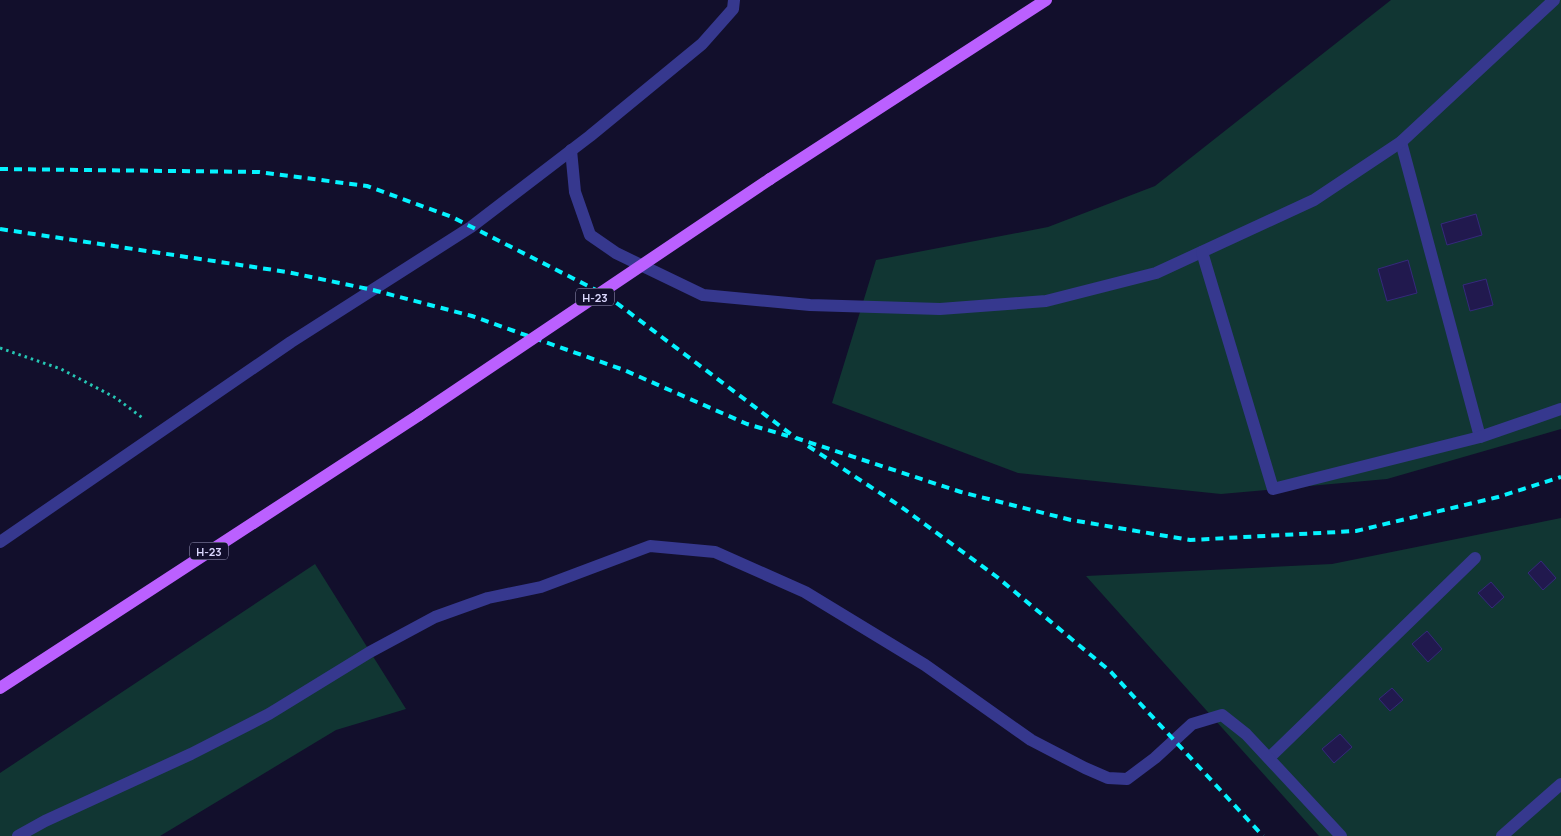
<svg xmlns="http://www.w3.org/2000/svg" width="1561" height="836" viewBox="0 0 1561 836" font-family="Manrope,sans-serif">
	<rect width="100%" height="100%" fill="#120f2c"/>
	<!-- green -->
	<g fill="#113633">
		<polygon points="1391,0 1561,0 1561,429 1387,479 1221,494 1018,473 832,403 876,260 1048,227 1155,186"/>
		<polygon points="1561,518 1561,836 1319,836 1086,576 1332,564"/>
		<polygon points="315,564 406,709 336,730 160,836 0,836 0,773"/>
	</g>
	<!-- building -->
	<g fill="#21194e" stroke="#35297c">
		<polygon points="1476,214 1482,235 1447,245 1441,224"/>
		<polygon points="1408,260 1417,293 1387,301 1378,269"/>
		<polygon points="1486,279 1493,305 1470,311 1463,285"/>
		<polygon points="1541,561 1556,578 1543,590 1528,573"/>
		<polygon points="1491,582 1504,597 1492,608 1478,593"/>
		<polygon points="1427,631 1442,649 1428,662 1412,644"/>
		<polygon points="1392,688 1403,700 1390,711 1379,699"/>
		<polygon points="1340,734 1352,747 1334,763 1322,749"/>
	</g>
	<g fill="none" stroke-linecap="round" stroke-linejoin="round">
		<!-- path -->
		<polyline stroke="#26c6b4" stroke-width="3" stroke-dasharray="2.5 4" stroke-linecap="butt" points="0,348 61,369 116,398 144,419"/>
		<!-- lane -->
		<g stroke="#36388e" stroke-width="12">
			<polyline points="1401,142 1480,437"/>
			<polyline points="571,150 575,192 590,235 616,253 703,295 810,305 940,309 1046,301 1156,273 1314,200 1401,142 1554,0"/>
			<polyline points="1202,252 1273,489 1480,437 1561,409"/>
			<polyline points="0,542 291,342 471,227 590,136 702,44 733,9 734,0"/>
			<polyline points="1269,758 1475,558"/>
			<polyline points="18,836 45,821 191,754 269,714 370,652 435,617 488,598 541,587 650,546 715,552 805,592 925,665 1031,740 1085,768 1108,778 1127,779 1155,758 1192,724 1222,715 1246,734 1341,836"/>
			<polyline points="1502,836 1561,784"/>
		</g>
		<!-- primary -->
		<g stroke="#bb60ff" stroke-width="12">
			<polyline points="770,179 1046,0"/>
			<polyline points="0,688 419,415"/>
		</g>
		<!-- rail -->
		<g stroke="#05f3ff" stroke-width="4" stroke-dasharray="8 6" stroke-linecap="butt">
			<polyline points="0,169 259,172 367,186 452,217 606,295 796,438 961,492 1071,520 1190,540 1356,531 1498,497 1561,477"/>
			<polyline points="0,229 287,272 373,290 472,316 624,370 747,424 788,436"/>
			<polyline points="808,446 900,506 997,577 1110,671 1263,836"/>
		</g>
		<!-- primary-bridge -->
		<polyline stroke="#bb60ff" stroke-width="12" points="419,415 770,179"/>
	</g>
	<g text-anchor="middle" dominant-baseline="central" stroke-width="5" stroke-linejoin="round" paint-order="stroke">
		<!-- shield labels -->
		<g fill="#120f2c" stroke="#9f9cc0" stroke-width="1">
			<rect x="576" y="288.5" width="38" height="17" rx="4"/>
			<rect x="190" y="542.5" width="38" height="17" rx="4"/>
		</g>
		<g font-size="11" font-weight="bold" fill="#dcd9ff">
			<text x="595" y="297">Н-23</text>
			<text x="209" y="551">Н-23</text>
		</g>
	</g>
</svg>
